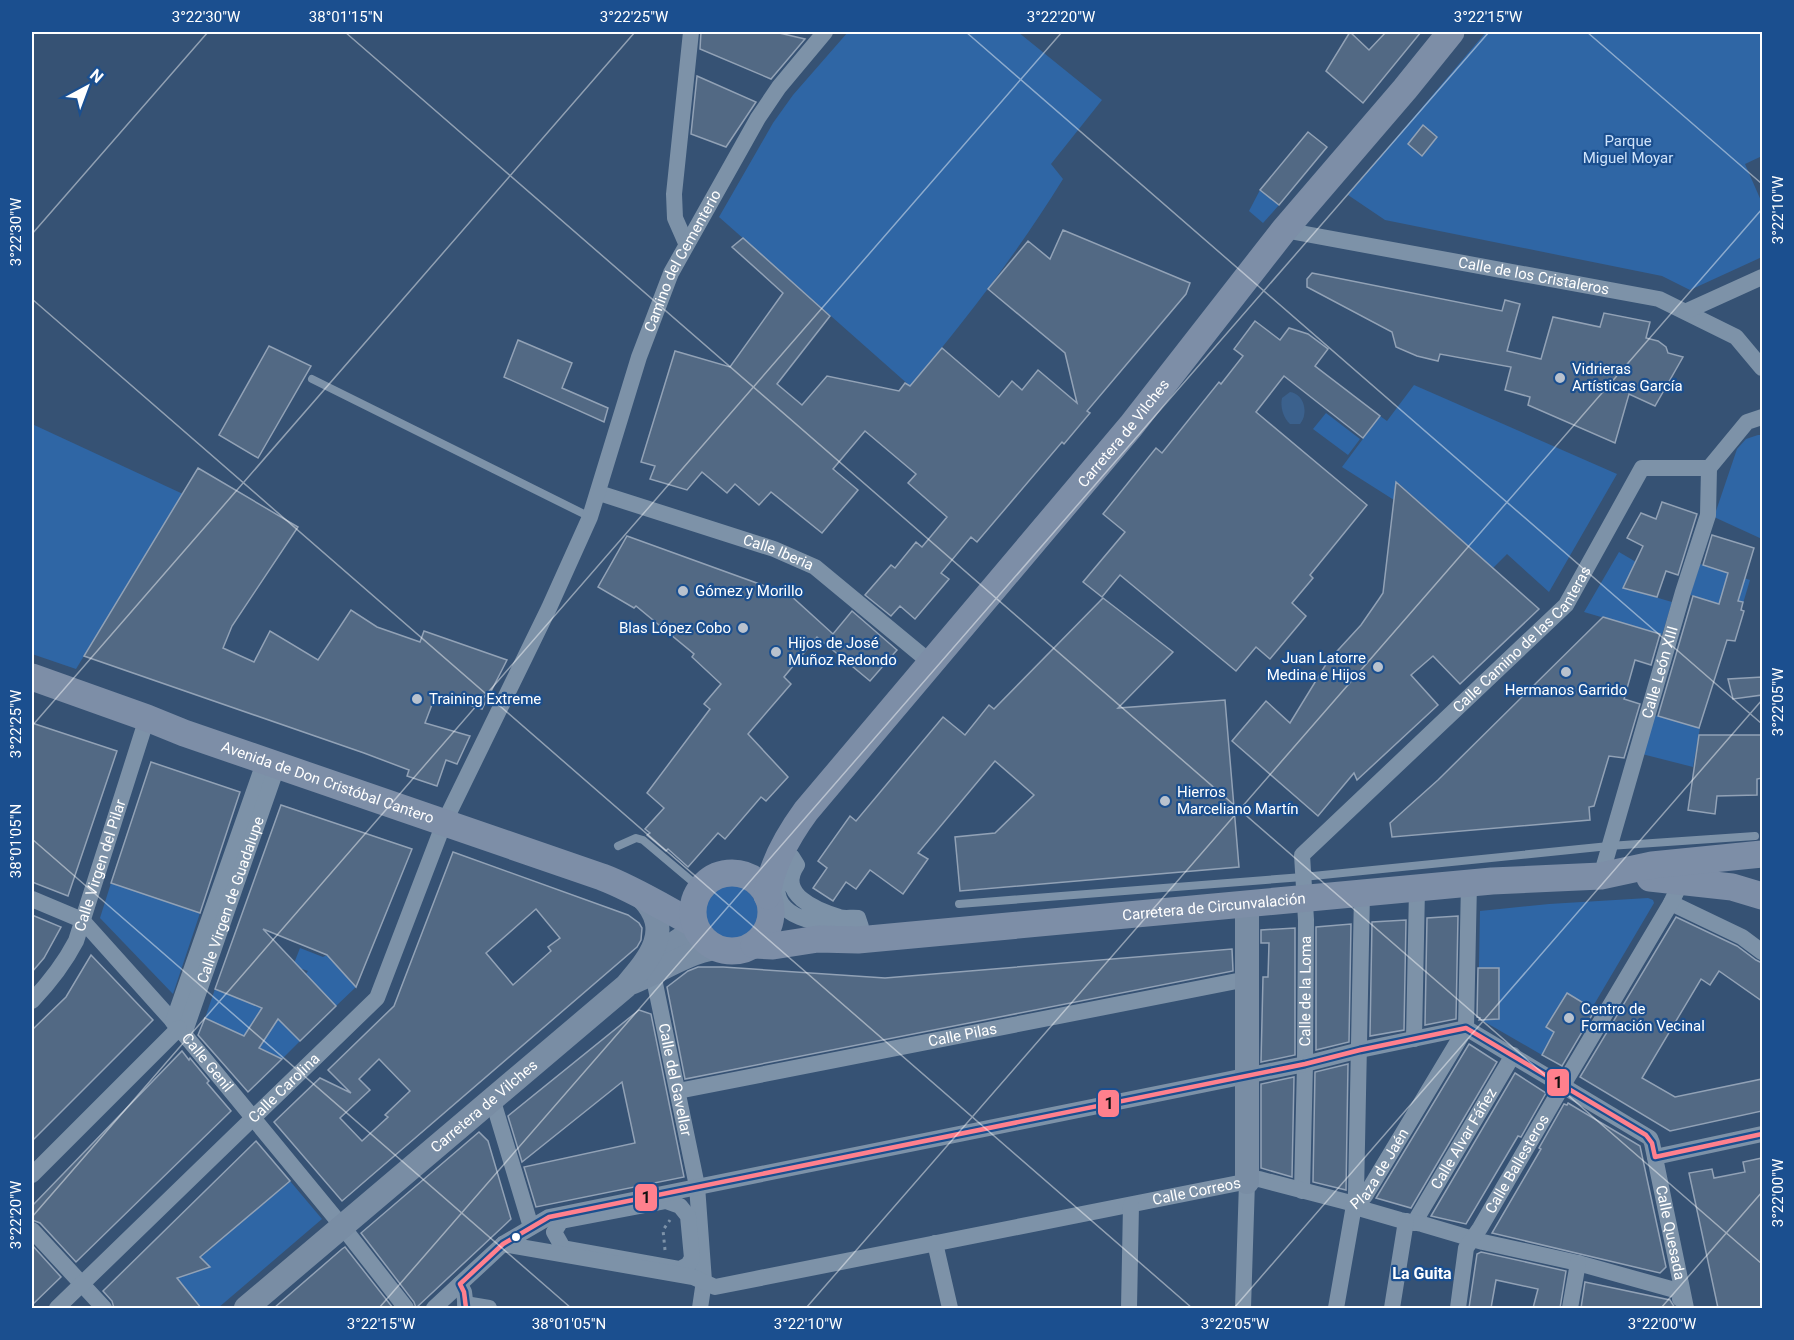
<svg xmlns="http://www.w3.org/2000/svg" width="1794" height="1340" viewBox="0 0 1794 1340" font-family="Roboto,sans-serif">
	<rect width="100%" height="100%" fill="#365274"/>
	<!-- green -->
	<g fill="#2f66a5">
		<path d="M848,32H1018L1102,100L1051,164L1063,179C1018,252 965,321 910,386L719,217L773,123L793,95Z"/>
		<polygon points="1486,32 1762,32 1762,156 1745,164 1762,203 1762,257 1690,290 1662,276 1385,220 1348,195"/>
		<polygon points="1260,190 1279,205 1263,223 1249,211"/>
		<polygon points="1414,385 1617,474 1549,592 1507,554 1493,568 1397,482 1394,500 1342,467 1380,416 1387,421"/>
		<polygon points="1326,413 1360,439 1348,455 1313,429"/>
		<polygon points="32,424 183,494 76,669 32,654"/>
		<polygon points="1758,435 1762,435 1762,539 1714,517 1737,449 1746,439"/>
		<polygon points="1619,552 1636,562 1624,588 1672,602 1662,635 1584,612"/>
		<polygon points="1700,564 1750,580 1741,610 1690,595"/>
		<polygon points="1654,715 1700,728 1693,767 1642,754"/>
		<polygon points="111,883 200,913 173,994 100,918"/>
		<circle cx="730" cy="913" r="28"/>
		<polygon points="1648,898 1653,900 1654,903 1592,1008 1546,1027 1571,1044 1550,1040 1542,1055 1478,1018 1480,911 1549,904"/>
		<polygon points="300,948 323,957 327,955 356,987 336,1006 306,974 308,971 293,966"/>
		<polygon points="215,989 262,1008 242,1040 233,1031 205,1018"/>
		<polygon points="278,1019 300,1041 282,1059 259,1048"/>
		<polygon points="290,1181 322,1219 218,1308 201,1308 177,1278 210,1267 200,1257"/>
	</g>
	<!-- water -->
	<path fill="#3b618d" d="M1290,392C1304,394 1309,413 1300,424H1290C1283,418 1280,406 1282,398Z"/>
	<!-- building -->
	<g fill="#526984" stroke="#92a2b6" stroke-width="1.5" fill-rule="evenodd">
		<polygon points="701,32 775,32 805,39 771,79 700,49"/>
		<polygon points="1350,32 1369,50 1386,32 1421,32 1363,103 1326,71"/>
		<polygon points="697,76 756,102 726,147 691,134"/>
		<polygon points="1423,125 1437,137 1422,156 1408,144"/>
		<polygon points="1308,132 1327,147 1279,205 1260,190"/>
		<polygon points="1063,230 1190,283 1186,294 1087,411 1090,413 1064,444 1062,442 977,542 971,537 941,573 949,579 915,619 900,606 891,616 865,595 891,565 895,568 916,542 922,547 947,517 908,483 916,474 865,431 833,469 858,490 822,533 771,492 759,505 735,484 727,493 702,472 687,490 650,479 655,466 641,462 675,351 730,367 783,293 732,247 743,238 830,316 777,384 802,405 827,376 899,391 905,383 910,386 942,348 999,397 1012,381 1022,390 1038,370 1077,403 1065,353 988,289 1028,241 1050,259"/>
		<polygon points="1312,273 1502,311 1505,300 1520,304 1507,351 1541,359 1553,317 1600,327 1604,313 1650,322 1646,338 1658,341 1666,347 1668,353 1683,357 1655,406 1629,394 1615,443 1528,405 1530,397 1505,390 1511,367 1440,354 1438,361 1417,356 1396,347 1392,332 1307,287 1307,279"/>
		<polygon points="1255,321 1280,340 1289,328 1308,334 1328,349 1315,366 1380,416 1363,438 1284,376 1256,412 1367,505 1310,575 1313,578 1292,603 1306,616 1270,659 1256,647 1236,671 1120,575 1102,597 1083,582 1125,532 1103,514 1156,448 1162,453 1219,382 1221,384 1243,356 1234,349"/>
		<polygon points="518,340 572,363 562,388 608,408 604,422 504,377"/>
		<polygon points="269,346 311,366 258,458 219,435"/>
		<polygon points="198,468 298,527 232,626 223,648 254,662 270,631 318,660 351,610 377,627 420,642 424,631 507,660 482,709 436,694 425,723 470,736 457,764 446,760 437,786 407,776 409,770 364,753 84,656"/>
		<polygon points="1396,482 1539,609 1460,684 1433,656 1411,675 1438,705 1357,780 1354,773 1318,816 1232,741 1266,701 1290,723 1328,661 1361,625 1379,599 1383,593"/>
		<polygon points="1662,502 1697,514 1678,575 1666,571 1657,597 1623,588 1643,546 1627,538 1641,513 1656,519"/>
		<polygon points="1712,535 1754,548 1738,601 1743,602 1741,610 1744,611 1735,641 1727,640 1699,728 1658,716 1693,596 1719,604 1728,573 1703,565"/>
		<polygon points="627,536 790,595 833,634 852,611 897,650 870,681 817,637 784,677 791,684 748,734 788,777 766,801 761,797 725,839 718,833 688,867 668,849 666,851 647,835 650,833 645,829 664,808 647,793 710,709 704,704 721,684 692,657 694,654 636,606 634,608 598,587"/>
		<polygon points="1103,598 1173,652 1118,708 1225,700 1239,867 960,891 955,837 995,833 1034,795 995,761 918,853 928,859 903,894 870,870 856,889 846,882 833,901 813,888 827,868 818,861 850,816 856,821 943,717 965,735 989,705 994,709"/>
		<polygon points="1603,617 1660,634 1651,665 1635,660 1624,699 1640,704 1624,758 1609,756 1594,806 1589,807 1590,820 1392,837 1390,823 1438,780"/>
		<polygon points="1762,677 1762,695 1733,699 1728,679"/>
		<polygon points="32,723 117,751 68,896 32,882"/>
		<polygon points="1699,735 1762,735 1762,778 1757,779 1757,795 1717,796 1715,814 1688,810"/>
		<polygon points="151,762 240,792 200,913 111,883"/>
		<polygon points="281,805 412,849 356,987 327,955 263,929 336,1006 300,1041 278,1019 259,1048 282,1059 248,1092 198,1035 205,1018 244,1036 262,1008 215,989"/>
		<path d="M453,852L628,915L639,923L642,928L641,940L637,947L342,1201L274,1122L320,1078L351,1093L328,1070L394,1006ZM536,909L560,938L548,947L551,951L513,985L486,953ZM379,1059L410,1091L385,1115L388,1117L362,1141L340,1118L370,1090L359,1079Z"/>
		<polygon points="32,915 61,927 44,958 32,972"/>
		<polygon points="1458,916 1456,1019 1425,1025 1427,918"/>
		<polygon points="1676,917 1737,946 1756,960 1762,963 1762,1001 1719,971 1710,985 1701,979 1642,1078 1675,1097 1762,1079 1762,1111 1670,1131 1580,1077"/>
		<polygon points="1406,920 1404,1030 1370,1036 1372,922"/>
		<polygon points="1351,924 1349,1042 1316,1050 1316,927"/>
		<polygon points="1295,928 1295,1055 1261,1062 1263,977 1268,977 1269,943 1261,943 1261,930"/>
		<polygon points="1232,949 1233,971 685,1079 667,987 688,971 698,967 723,967 885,978"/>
		<polygon points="91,955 153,1020 32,1141 32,1030 66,997"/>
		<polygon points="1478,968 1499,968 1499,1019 1479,1020 1480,1018 1477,1017"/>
		<polygon points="1567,993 1595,1010 1562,1066 1542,1055 1554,1032 1546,1027"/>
		<polygon points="639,1010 651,1014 684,1177 536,1207 524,1167 635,1143 622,1082 522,1162 508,1116"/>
		<polygon points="1469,1044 1497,1062 1411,1208 1376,1198"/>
		<polygon points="182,1051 189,1060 190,1058 209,1081 207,1083 231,1111 76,1262 40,1223 32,1220 32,1206"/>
		<polygon points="1348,1064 1346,1190 1313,1182 1315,1072"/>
		<polygon points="1515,1073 1546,1093 1521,1137 1518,1136 1466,1224 1431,1216"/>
		<polygon points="1294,1077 1292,1177 1261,1168 1261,1084"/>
		<polygon points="1568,1103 1640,1146 1666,1267 1660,1273 1492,1233 1541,1149 1539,1148 1564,1104 1567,1105"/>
		<polygon points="479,1132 488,1141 511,1219 416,1308 414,1302 361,1233"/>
		<polygon points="256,1141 290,1181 200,1257 210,1267 177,1278 201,1308 114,1308 112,1301 103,1291"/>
		<polygon points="1762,1158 1762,1308 1718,1308 1689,1173 1712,1169 1714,1178 1745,1172 1743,1162"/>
		<polygon points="32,1245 61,1277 32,1305"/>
		<polygon points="345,1247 393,1308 274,1308 342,1249"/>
		<polygon points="1481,1252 1566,1271 1560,1308 1533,1308 1538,1289 1496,1280 1491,1308 1469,1308 1477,1254"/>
		<polygon points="1585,1282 1670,1300 1675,1308 1581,1308"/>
	</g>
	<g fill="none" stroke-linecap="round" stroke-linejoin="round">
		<!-- path -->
		<polyline stroke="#7d92a8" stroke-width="3" stroke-dasharray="3 4.5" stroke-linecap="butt" points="665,1250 663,1230 670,1220"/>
		<!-- lane -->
		<g stroke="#7d92a8" stroke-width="8">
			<polyline points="312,379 590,517"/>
			<polyline points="618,846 636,838 643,840 700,888"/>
			<polyline points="959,904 1303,877 1609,846 1755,836"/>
		</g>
		<!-- street -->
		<g stroke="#7d92a8" stroke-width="16">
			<path id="s1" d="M1284,230L1659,299L1736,337L1762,368"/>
			<polyline points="686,243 675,218 674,194 691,32"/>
			<polyline points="1687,311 1762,277"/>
			<path id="s2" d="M599,493L774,549L815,567L931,663"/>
			<path d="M792,857L797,865C777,894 816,910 839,917C845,919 852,917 858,918L861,927C833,924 770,925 778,881C780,872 787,865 792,857Z"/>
			<path id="s3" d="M1601,876L1683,592L1708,515L1709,468"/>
			<path id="s4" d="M32,899L82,920L179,1028L342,1226L406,1308"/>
			<polyline points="1671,903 1742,937 1762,952"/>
			<path id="s5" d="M653,974L697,1186L704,1281L700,1308"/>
			<path id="s6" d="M32,1001C50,982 64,964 76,941L147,718"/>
			<polyline points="173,1022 265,760"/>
			<polyline points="1466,1028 1469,883"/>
			<path id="s7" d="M184,1034L278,764"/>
			<polyline points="1414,1039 1417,889"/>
			<path id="s8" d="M678,1091L1247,979"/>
			<polyline points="492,1098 531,1227"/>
			<polyline points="1655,1157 1762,1134"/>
			<polyline points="32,1175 179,1028"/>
			<path id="s9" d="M1302,1191L1305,1064L1306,920L1302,855L1566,605L1642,468H1709L1747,422L1762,417"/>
			<polygon points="666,1201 680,1206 688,1216 692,1258 688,1265 680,1269 563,1248 554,1232 561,1221"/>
			<path id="s10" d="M1353,1206L1365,1196L1466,1028"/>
			<path id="s11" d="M1414,1223L1513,1055"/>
			<polyline points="32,1230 104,1308"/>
			<polyline points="935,1243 950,1308"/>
			<path id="s12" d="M503,1244L693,1277L715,1287L1259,1179L1347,1202L1362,1209L1400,1220L1422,1224L1483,1242L1578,1263L1682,1292L1680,1299"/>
			<polyline points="460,1284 464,1292 466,1308"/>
			<polyline points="465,1304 489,1308"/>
			<path id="s13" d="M57,1308L377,998L444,823L549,608L590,517L639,357L671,273L758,118L779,87L825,32"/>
			<path id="s14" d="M434,1308L503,1244L549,1217L1305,1064L1360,1050L1466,1028L1650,1138L1652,1143L1686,1308"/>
			<polyline points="1129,1308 1131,1205"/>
			<polyline points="1243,1308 1247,1182"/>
			<polyline points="1336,1308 1356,1194 1362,894"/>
			<polyline points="1392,1308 1406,1221"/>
			<path id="s15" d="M1458,1308L1466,1248L1480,1228L1563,1085L1671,903L1682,880"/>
			<polyline points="1570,1308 1578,1263"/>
		</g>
		<!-- secondary -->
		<g stroke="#798da4" stroke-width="24">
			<polyline points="648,961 696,929"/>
			<path d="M633,982C661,971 685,953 715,948"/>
			<polyline points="1247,1182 1247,904"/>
			<path id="s16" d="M246,1308L626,986C649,959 674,931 643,898"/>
		</g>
		<!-- primary -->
		<g stroke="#7d8ea7" stroke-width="27">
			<path id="s17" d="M32,677L147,718L184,733L602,877C634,889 664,908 694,924"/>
			<circle cx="732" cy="912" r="39"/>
			<polyline points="1650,878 1732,887 1762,896"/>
			<path id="s18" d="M767,896C771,865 787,837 806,811L1131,426L1284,230L1405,89L1451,32"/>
			<path id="s19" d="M754,945L773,946L818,939L858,940L1492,881L1601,876L1652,865L1762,854"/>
		</g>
		<defs>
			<polyline id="bus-1" points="466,1308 464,1292 460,1284 503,1244 549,1217 1305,1064 1360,1050 1466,1028 1646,1135 1652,1143 1655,1157 1762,1134"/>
		</defs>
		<!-- bus-1 casing -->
		<use href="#bus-1" stroke="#1b4f8f" stroke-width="9"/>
		<!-- bus-1 -->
		<use href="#bus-1" stroke="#ff808d" stroke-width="4.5"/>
	</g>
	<!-- ticks -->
	<path fill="none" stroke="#fff" stroke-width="1.5" stroke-opacity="0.45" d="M345,32L1762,1264M966,32L1762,724M1587,32L1762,184M32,234L208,32M32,299L1192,1308M32,726L635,32M32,839L571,1308M32,1217L1062,32M379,1308L1489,32M806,1308L1762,209M1234,1308L1762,700M1661,1308L1762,1192"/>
	<!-- markers -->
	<g fill="#b9c2ce" stroke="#1b4f8f" stroke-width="2">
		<circle cx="1560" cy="378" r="6"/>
		<circle cx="683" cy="591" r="6"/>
		<circle cx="743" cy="628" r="6"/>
		<circle cx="776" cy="652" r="6"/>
		<circle cx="1378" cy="667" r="6"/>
		<circle cx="1566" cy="672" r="6"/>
		<circle cx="417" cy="699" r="6"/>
		<circle cx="1165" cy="801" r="6"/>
		<circle cx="1569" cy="1018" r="6"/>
	</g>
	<circle fill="#fff" stroke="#1b4f8f" stroke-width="2" cx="516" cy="1237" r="5"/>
	<g text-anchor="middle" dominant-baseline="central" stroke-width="4.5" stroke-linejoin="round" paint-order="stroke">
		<!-- park labels -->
		<g font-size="15" fill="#cfe3fa" stroke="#1b4f8f">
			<text x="1628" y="141">Parque<tspan x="1628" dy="17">Miguel Moyar</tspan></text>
		</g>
		<!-- street labels -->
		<g font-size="15" fill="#fff" stroke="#1b4f8f">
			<text stroke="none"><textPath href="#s13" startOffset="1245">Camino del Cementerio</textPath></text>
			<text stroke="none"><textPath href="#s1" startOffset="254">Calle de los Cristaleros</textPath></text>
			<text stroke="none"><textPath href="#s18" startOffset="588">Carretera de Vilches</textPath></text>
			<text stroke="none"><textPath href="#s2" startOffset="189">Calle Iberia</textPath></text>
			<text stroke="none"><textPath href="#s9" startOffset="645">Calle Camino de las Canteras</textPath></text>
			<text stroke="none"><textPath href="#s3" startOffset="212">Calle León XIII</textPath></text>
			<text stroke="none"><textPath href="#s17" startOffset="314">Avenida de Don Cristóbal Cantero</textPath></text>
			<text stroke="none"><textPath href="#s6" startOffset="154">Calle Virgen del Pilar</textPath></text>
			<text stroke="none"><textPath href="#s7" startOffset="142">Calle Virgen de Guadalupe</textPath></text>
			<text stroke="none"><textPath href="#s19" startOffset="462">Carretera de Circunvalación</textPath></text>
			<text stroke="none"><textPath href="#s9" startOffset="200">Calle de la Loma</textPath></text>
			<text stroke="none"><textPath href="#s8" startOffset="290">Calle Pilas</textPath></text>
			<text stroke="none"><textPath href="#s4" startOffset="244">Calle Genil</textPath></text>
			<text stroke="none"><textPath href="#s5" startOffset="108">Calle del Gavellar</textPath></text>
			<text stroke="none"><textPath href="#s13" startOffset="316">Calle Carolina</textPath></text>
			<text stroke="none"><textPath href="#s16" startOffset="312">Carretera de Vilches</textPath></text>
			<text stroke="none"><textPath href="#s11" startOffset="98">Calle Alvar Fáñez</textPath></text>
			<text stroke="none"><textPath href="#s10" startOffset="46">Plaza de Jaén</textPath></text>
			<text stroke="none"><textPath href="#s15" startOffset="159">Calle Ballesteros</textPath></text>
			<text stroke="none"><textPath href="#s12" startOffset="708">Calle Correos</textPath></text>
			<text stroke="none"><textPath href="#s14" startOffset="1395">Calle Quesada</textPath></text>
		</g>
		<!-- poi labels -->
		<g font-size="15" fill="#fff" stroke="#1b4f8f" text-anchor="start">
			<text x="1572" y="369">Vidrieras<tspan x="1572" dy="17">Artísticas García</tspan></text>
			<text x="695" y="591">Gómez y Morillo</text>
			<text x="731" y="628" text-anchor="end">Blas López Cobo</text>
			<text x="788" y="643">Hijos de José<tspan x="788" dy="17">Muñoz Redondo</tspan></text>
			<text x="1366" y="658" text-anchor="end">Juan Latorre<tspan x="1366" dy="17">Medina e Hijos</tspan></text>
			<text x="1566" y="690" text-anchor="middle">Hermanos Garrido</text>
			<text x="429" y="699">Training Extreme</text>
			<text x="1177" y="792">Hierros<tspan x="1177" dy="17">Marceliano Martín</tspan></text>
			<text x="1581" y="1009">Centro de<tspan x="1581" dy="17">Formación Vecinal</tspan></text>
		</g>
		<!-- neighbourhood labels -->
		<g font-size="16" font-weight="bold" fill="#fff" stroke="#1b4f8f">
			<text x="1422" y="1273">La Guita</text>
		</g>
	</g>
	<g stroke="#1b4f8f" stroke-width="2">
		<rect x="1546" y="1068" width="24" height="29" rx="6" fill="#ff808d"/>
		<rect x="1097" y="1089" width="23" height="29" rx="6" fill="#ff808d"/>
		<rect x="634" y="1183" width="24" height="29" rx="6" fill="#ff808d"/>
	</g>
	<g font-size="16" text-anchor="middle" font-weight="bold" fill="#111">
		<text x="1558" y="1088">1</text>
		<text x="1109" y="1109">1</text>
		<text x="646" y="1203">1</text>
	</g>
	<!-- border -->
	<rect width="1794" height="1340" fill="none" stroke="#1b4f8f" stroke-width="66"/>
	<!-- north arrow -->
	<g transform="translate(87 87) rotate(41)" stroke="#1b4f8f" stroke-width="4.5" paint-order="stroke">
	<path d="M0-4.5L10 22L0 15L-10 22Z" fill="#ffffff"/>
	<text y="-9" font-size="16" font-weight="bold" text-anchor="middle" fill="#ffffff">N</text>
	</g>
	<rect x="33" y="33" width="1728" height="1274" fill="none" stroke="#fff" stroke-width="2"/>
	<g font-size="15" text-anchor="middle" fill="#fff">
		<text x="206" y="22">3°22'30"W</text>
		<text x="346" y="22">38°01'15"N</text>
		<text x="634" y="22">3°22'25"W</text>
		<text x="1061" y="22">3°22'20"W</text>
		<text x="1488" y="22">3°22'15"W</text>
		<text transform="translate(1778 210) rotate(-90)" y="5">3°22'10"W</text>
		<text transform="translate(16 232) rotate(-90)" y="5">3°22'30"W</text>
		<text transform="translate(1778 702) rotate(-90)" y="5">3°22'05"W</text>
		<text transform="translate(16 724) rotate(-90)" y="5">3°22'25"W</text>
		<text transform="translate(16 841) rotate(-90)" y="5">38°01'05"N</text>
		<text transform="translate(1778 1193) rotate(-90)" y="5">3°22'00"W</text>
		<text transform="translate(16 1215) rotate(-90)" y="5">3°22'20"W</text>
		<text x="381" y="1329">3°22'15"W</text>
		<text x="569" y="1329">38°01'05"N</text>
		<text x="808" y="1329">3°22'10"W</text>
		<text x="1235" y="1329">3°22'05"W</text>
		<text x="1662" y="1329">3°22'00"W</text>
	</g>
</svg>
